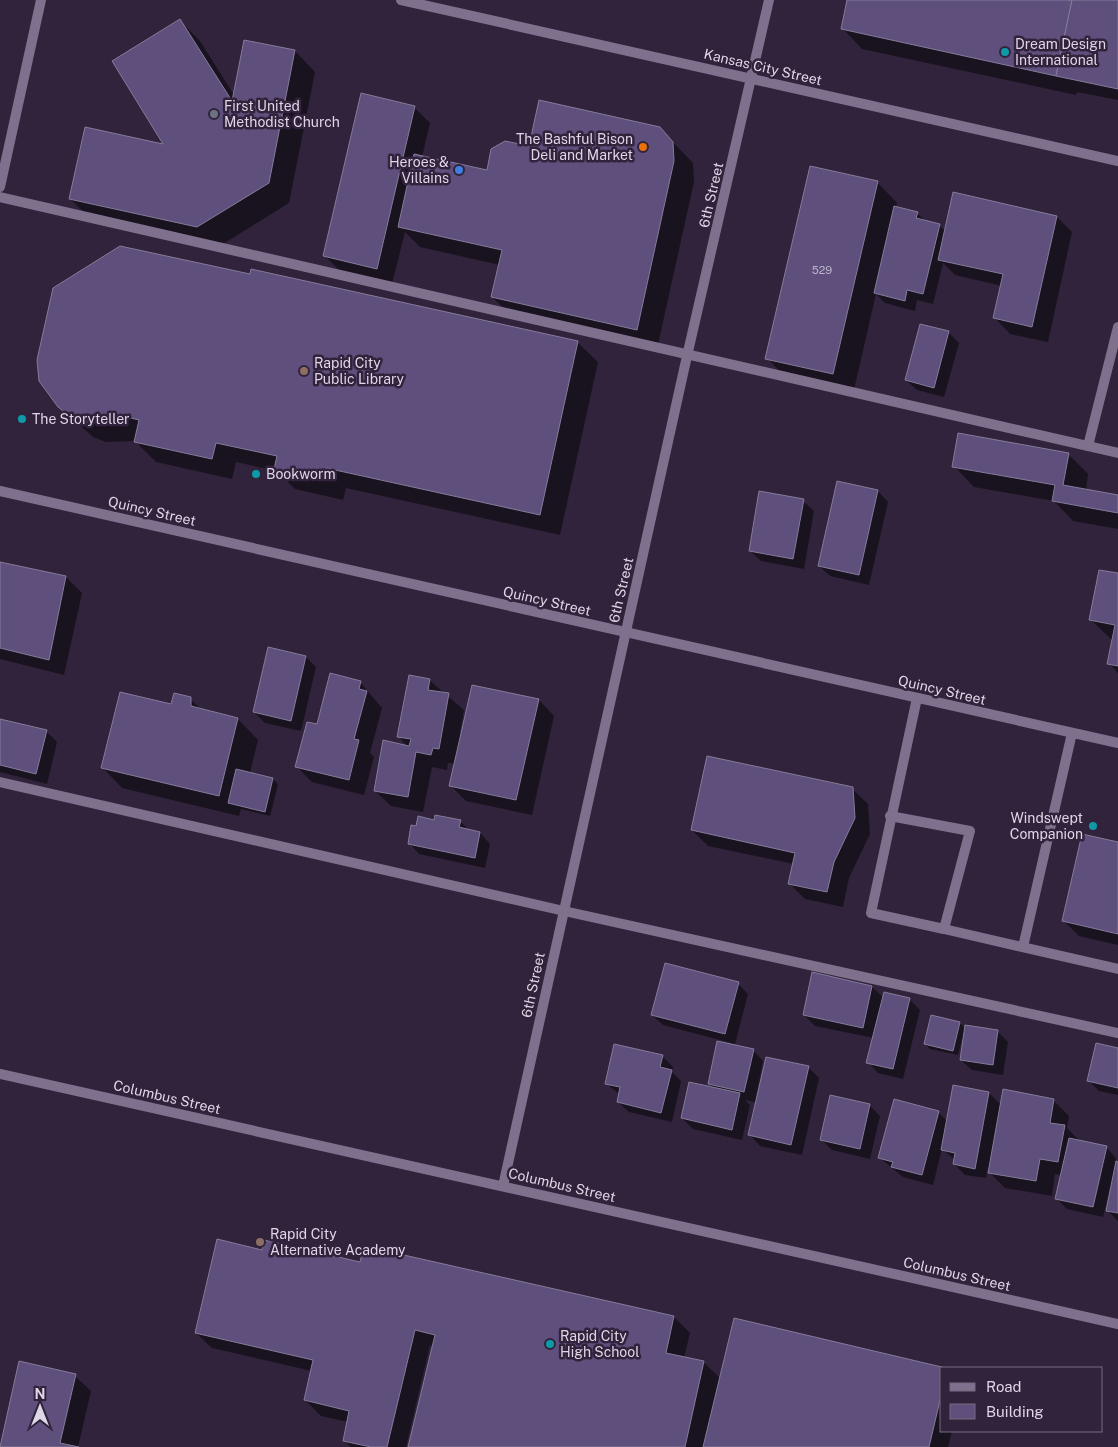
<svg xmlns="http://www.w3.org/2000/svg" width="1118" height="1447" viewBox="0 0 1118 1447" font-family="'Public Sans',sans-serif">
	<rect width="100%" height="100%" fill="#30233b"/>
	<!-- shadow -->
	<g fill="#0007">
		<polygon points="848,0 1064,0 1071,2 1073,0 1118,0 1118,100 1077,92 1076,95 862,49 842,28"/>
		<polygon points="180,21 200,41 234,95 295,51 315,72 289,203 218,247 91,219 70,199 166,145"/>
		<polygon points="362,95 415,108 430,123 422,157 488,171 530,147 659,128 693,163 694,182 657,349 513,317 492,297 500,265 420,247 405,232 392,284 340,271 324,255"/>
		<polygon points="877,182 897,203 896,208 917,213 926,222 939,225 945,231 1057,217 1072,232 1048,342 1010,334 995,318 1002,286 955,275 943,263 933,304 917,300 915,311 885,303 876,294 853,394 787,379 767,358"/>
		<polygon points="948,332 959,343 944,397 917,390 906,380"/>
		<polygon points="577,342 598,362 560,535 346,488 343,500 295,489 277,471 236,462 232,479 156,462 135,441 106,442 93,437 59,407"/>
		<polygon points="1068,454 1088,474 1086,490 1118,496 1118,529 1073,521 1054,501 974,487 954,466"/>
		<polygon points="838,482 878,491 888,502 869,585 830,576 819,566"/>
		<polygon points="803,501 814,511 804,569 761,561 750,551"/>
		<polygon points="0,563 66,577 82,593 64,675 0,659"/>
		<polygon points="1118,574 1118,673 1109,663 1113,641 1091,620"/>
		<polygon points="306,657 316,667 301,731 265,723 254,712"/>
		<polygon points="429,680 464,710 460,733 539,700 554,716 532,815 466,801 450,785 455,764 448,763 447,770 432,767 423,812 391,806 375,791 408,747 398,736"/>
		<polygon points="360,682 382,708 370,753 374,757 364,795 312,782 296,766"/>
		<polygon points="190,699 202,710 238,719 258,740 250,773 273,779 278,784 270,816 241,809 239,816 122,788 102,767 172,706"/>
		<polygon points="0,720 46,731 57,742 47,784 0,772"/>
		<polygon points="852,789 868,804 870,834 849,878 843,907 805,899 790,884 794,864 708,846 692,830"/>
		<polygon points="460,821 470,831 480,833 490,844 485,868 419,854 409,843 417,828"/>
		<polygon points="1118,843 1118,945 1079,936 1063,920"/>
		<polygon points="738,984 748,994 735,1044 663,1025 652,1015"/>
		<polygon points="872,987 884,998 885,993 910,1000 920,1010 903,1079 878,1073 868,1062 874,1038 815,1026 804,1015"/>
		<polygon points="932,1016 960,1023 966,1029 997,1031 1008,1042 1003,1075 972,1070 961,1060 964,1039 962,1039 958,1055 930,1049 925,1044"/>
		<polygon points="1118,1049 1118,1095 1099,1091 1089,1081"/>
		<polygon points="753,1050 763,1061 755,1102 745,1100 750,1105 742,1140 693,1129 682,1118 714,1089 709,1084"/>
		<polygon points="662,1056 673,1067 672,1072 681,1081 672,1122 629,1112 618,1102 620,1095 606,1083"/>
		<polygon points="808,1067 819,1078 802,1155 760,1146 750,1135"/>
		<polygon points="989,1093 1001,1105 1053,1100 1069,1116 1067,1128 1080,1141 1106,1147 1116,1158 1115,1162 1118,1163 1118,1221 1108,1211 1112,1189 1110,1188 1103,1217 1067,1209 1056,1198 1061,1175 1055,1174 1052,1196 1005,1188 987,1170 986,1178 965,1175 954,1164 955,1160 942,1149 933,1185 903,1177 880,1158 938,1112 947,1121"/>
		<polygon points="869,1105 880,1116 870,1159 832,1150 822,1140"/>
		<polygon points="365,1248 674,1317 690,1333 684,1358 703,1362 721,1379 942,1369 942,1431 952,1431 948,1447 410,1447 433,1346 430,1345 406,1447 351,1447 344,1440 348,1422 321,1416 305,1400 312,1371 212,1348 196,1333 263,1251 361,1264"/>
		<polygon points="75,1376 91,1391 78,1447 1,1447"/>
	</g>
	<!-- building -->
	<g fill="#5e4f7c" stroke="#857c9a">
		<polygon points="847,0 1068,0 1072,1 1056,76 841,29"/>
		<polygon points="1072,0 1118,0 1118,89 1056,76"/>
		<polygon points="180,19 232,101 244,40 295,50 269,183 197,227 69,199 85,127 163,144 112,61"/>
		<polygon points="361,93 415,106 377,269 323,256"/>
		<polygon points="539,100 660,127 673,142 674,161 637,330 491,297 502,250 398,227 414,154 487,170 491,149 505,141 529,146"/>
		<polygon points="810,166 878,181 833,374 765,359"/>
		<polygon points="953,192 1057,216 1032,327 993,318 1003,274 938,260"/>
		<polygon points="894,206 918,212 916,218 940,224 923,294 907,290 905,301 874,293"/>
		<polygon points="120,246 250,274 251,269 578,341 540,515 326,468 323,480 274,469 277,456 216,443 212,459 134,442 139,420 123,416 113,422 84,422 71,417 58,407 39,381 37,360 53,288"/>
		<polygon points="920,324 949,331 934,388 905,380"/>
		<polygon points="958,433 1069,453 1063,485 1118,495 1118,513 1052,501 1055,485 952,467"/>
		<polygon points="837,481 878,490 859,575 818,566"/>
		<polygon points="759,491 804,499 793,559 749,551"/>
		<polygon points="0,562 66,576 49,660 0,648"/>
		<polygon points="1099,570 1118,573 1118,666 1107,664 1115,625 1089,620"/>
		<polygon points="268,647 306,656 291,721 253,712"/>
		<polygon points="330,673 361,681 359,689 367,691 354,739 359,740 349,780 295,767 307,722 317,724"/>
		<polygon points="409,675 430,679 428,690 449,693 439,749 433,748 431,755 416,752 408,797 374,791 383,740 409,746 411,739 397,737"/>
		<polygon points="472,685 539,699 516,800 449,786"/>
		<polygon points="120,692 171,704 174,693 191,697 191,706 238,718 219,796 101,768"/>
		<polygon points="0,719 47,730 36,774 0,765"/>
		<polygon points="707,756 853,787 855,818 834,862 827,892 788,884 795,853 691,830"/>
		<polygon points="236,769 273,778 265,812 228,803"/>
		<polygon points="435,815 461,820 459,827 480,832 475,858 408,844 411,825 416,826 418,816 434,820"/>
		<polygon points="1082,834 1118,842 1118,934 1062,921"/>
		<polygon points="665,963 739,982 725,1034 651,1015"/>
		<polygon points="812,972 872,986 863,1028 803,1015"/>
		<polygon points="884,992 910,998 893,1069 866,1063"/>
		<polygon points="931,1015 960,1022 953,1051 924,1044"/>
		<polygon points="965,1025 998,1030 993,1065 960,1060"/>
		<polygon points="717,1041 754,1049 744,1092 708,1084"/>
		<polygon points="1096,1043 1118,1048 1118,1088 1087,1081"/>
		<polygon points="614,1044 663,1055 660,1067 672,1070 661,1113 617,1102 620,1087 605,1084"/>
		<polygon points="766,1057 809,1066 791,1145 748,1135"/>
		<polygon points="689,1082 740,1093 732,1130 681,1118"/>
		<polygon points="953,1085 989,1092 975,1169 953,1164 955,1153 941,1150"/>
		<polygon points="1003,1089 1054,1099 1050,1123 1065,1125 1058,1162 1040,1159 1036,1181 988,1173"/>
		<polygon points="830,1095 870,1104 860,1149 820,1140"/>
		<polygon points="894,1099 939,1111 922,1175 891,1167 893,1162 878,1158"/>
		<polygon points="1069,1138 1107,1146 1093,1207 1055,1199"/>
		<polygon points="1116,1161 1118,1162 1118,1213 1106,1211"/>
		<polygon points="217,1239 262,1250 264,1240 360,1262 364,1246 674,1316 666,1353 704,1361 685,1447 408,1447 435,1335 415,1330 387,1447 371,1447 343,1441 349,1411 304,1400 313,1360 195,1333"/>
		<polygon points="734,1318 946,1368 942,1368 942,1392 929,1447 703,1447"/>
		<polygon points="19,1361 76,1374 60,1443 79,1447 0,1447"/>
	</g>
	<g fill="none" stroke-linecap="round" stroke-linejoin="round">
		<!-- lane -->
		<g stroke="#7f708d" stroke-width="10">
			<polyline points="0,197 1118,453"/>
			<polyline points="1088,446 1118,327"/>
			<polyline points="917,698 871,913 944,929"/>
			<polyline points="0,782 564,911 1118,1033"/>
			<polyline points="890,816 970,831 944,929 1118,969"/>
			<polyline points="1023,947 1072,733"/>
		</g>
		<!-- street -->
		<g stroke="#7f708d" stroke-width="10">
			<polyline points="401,0 1118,161"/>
			<polyline points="0,187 41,0"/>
			<polyline points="0,491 1118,743"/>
			<polyline points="0,1074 1118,1324"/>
			<polyline points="503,1186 687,356 769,0"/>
		</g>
	</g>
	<!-- markers -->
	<g fill="#0f9aa8" stroke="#30233b" stroke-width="2">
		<circle cx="1005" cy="52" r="5"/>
		<circle cx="22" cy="419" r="5"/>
		<circle cx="256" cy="474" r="5"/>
		<circle cx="1093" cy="826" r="5"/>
		<circle cx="550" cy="1344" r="5"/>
	</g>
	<circle fill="#6b7280" stroke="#30233b" stroke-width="2" cx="214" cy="114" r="5"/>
	<circle fill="#e8710a" stroke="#30233b" stroke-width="2" cx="643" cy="147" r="5"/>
	<circle fill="#3f7fe0" stroke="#30233b" stroke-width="2" cx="459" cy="170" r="5"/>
	<g fill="#8d6e63" stroke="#30233b" stroke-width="2">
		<circle cx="304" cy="371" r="5"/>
		<circle cx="260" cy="1242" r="5"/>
	</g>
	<g text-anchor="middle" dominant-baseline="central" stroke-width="5" stroke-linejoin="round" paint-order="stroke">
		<!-- number labels -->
		<g font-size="11" fill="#bfb4cc">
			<text x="822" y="270">529</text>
		</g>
		<!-- poi labels -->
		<g font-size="14" fill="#dfd6e7" stroke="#30233b" text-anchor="start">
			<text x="1015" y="44">Dream Design<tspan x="1015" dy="16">International</tspan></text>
			<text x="224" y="106">First United<tspan x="224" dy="16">Methodist Church</tspan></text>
			<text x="633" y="139" text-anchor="end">The Bashful Bison<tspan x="633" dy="16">Deli and Market</tspan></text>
			<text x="449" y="162" text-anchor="end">Heroes &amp;<tspan x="449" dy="16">Villains</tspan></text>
			<text x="314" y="363">Rapid City<tspan x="314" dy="16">Public Library</tspan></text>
			<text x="32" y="419">The Storyteller</text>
			<text x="266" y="474">Bookworm</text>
			<text x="1083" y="818" text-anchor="end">Windswept<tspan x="1083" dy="16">Companion</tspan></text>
			<text x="270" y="1234">Rapid City<tspan x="270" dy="16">Alternative Academy</tspan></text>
			<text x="560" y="1336">Rapid City<tspan x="560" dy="16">High School</tspan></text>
		</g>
		<!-- street labels -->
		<g font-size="14" fill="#dfd6e7" stroke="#30233b">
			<text transform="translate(763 67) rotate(13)">Kansas City Street</text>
			<text transform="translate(711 195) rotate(-77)">6th Street</text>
			<text transform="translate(152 511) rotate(13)">Quincy Street</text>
			<text transform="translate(621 590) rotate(-77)">6th Street</text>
			<text transform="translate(547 601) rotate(13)">Quincy Street</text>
			<text transform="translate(942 690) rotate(13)">Quincy Street</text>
			<text transform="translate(533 985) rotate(-78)">6th Street</text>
			<text transform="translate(167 1097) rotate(13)">Columbus Street</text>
			<text transform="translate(562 1185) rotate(13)">Columbus Street</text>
			<text transform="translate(957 1274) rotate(13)">Columbus Street</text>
		</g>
	</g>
	<!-- legend -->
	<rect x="940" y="1367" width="162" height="65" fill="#30233b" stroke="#766b80"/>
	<rect x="950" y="1383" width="25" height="8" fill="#7f708d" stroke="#766b80"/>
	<text x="986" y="1392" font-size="15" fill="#dfd6e7">Road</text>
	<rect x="950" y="1404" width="25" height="15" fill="#5e4f7c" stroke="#766b80"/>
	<text x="986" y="1417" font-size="15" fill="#dfd6e7">Building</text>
	<!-- north arrow -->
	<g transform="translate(40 1407)" stroke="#30233b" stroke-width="4" paint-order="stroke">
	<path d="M0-4L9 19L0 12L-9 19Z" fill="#dfd6e7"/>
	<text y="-8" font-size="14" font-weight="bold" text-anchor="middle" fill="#dfd6e7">N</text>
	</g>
</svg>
